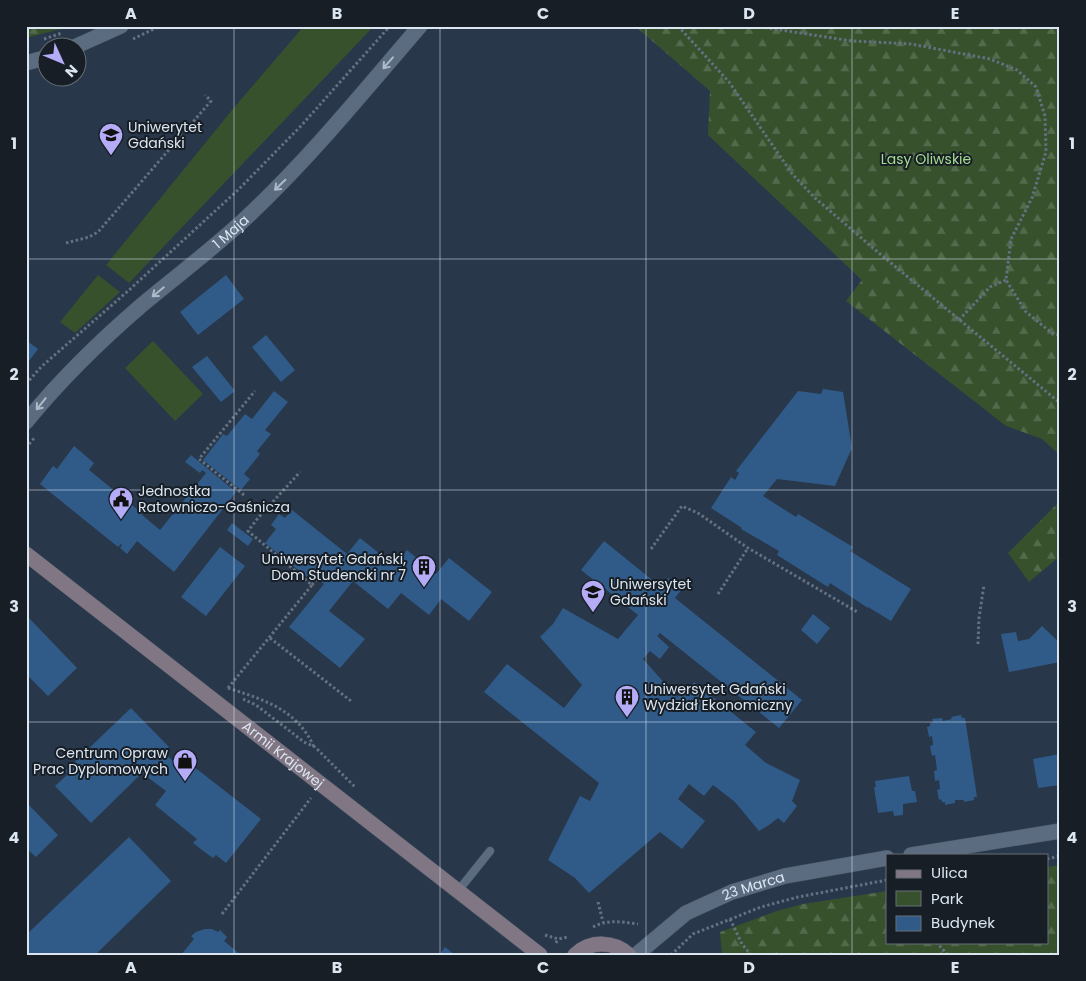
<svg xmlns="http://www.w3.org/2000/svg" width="1086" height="981" viewBox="0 0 1086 981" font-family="Poppins,sans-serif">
	<defs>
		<pattern id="forest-firs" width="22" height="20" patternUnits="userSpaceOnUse" patternTransform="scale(1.25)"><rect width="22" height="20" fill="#38512d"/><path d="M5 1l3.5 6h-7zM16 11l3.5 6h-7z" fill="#546a4c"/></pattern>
	</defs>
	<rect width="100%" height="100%" fill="#283749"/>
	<!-- green -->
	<g fill="#38512d">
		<polygon points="304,26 374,26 129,283 106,265 237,104"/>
		<polygon points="98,275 120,292 75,333 60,322"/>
		<polygon points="153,341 203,394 175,421 125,368"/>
	</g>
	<!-- forest -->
	<g fill="url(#forest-firs)">
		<polygon points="26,26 71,26 26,38"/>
		<polygon points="635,26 1060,26 1060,455 1042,439 1006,426 846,301 862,280 708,135 710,91"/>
		<polygon points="1060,501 1060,556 1029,582 1008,553"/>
		<polygon points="1060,865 1060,955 722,955 720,932 777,911 803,904 887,891 887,942 1047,942 1047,867"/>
	</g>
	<!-- building -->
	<g fill="#305b89">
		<polygon points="226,275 244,299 198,335 180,312"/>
		<polygon points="266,335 295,370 281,382 252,347"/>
		<polygon points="26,340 38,349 26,365"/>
		<polygon points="207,356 235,391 221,402 192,367"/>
		<polygon points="823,389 843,392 852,448 835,486 777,479 763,496 796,517 798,514 853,547 850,551 911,589 891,621 868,607 868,608 830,583 828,587 777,555 779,551 741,529 742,528 711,508 731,477 735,480 739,473 736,471 798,391 821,394"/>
		<polygon points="274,391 288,402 265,430 271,434 257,451 260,454 244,474 250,479 241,490 203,460 223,434 227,436 245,414 252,419"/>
		<polygon points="74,446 94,463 89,470 143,514 142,515 160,530 206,473 202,470 200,473 185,462 191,455 236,492 174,572 137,541 127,554 120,548 122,545 121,544 118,547 40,484 53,466 57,469"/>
		<polygon points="292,510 347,554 360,538 395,566 407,550 436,574 449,558 492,592 469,621 441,599 429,615 401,593 388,609 353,581 329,611 365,639 340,668 289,627 324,584 311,574 308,578 265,543 276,529 271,525 279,514 285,518"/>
		<polygon points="232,523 253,539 248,546 227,530"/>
		<polygon points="604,541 661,587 668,578 682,589 675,598 802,700 779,728 660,633 657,636 669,647 660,659 650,651 643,659 677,697 680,695 682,697 694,682 756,732 745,745 766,763 800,780 792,801 797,806 784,823 778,818 769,825 759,831 735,802 713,785 704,796 689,784 678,799 705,821 682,849 660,832 589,893 575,878 548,860 580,796 590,801 599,783 484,692 507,664 564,708 582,685 540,637 553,624 563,608 618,639 638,615 581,570"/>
		<polygon points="220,547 245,566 206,616 181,597"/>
		<polygon points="813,614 830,628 817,644 801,630"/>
		<polygon points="26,615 77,668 48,696 29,677 26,679"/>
		<polygon points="1042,626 1060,643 1060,662 1009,672 1001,634 1016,632 1018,641 1029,639"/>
		<polygon points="131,708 169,747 163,753 184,769 189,763 261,819 226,863 216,855 213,858 202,850 193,843 197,839 155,805 166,791 142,773 91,823 55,786 68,774 65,771"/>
		<polygon points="961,715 962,718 965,718 977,797 974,797 974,800 964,802 964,800 955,800 955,803 945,805 945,802 942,802 941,799 939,800 937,790 940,789 939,780 935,781 934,771 937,770 935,755 932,756 930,746 933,745 932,736 929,737 927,727 930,726 930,723 933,722 932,719 942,718 943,721 952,719 951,717"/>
		<polygon points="1060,754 1060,785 1038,788 1033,759"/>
		<polygon points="909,776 912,791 915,791 917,802 903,804 903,815 894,816 893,811 878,813 874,787 876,787 875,781"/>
		<polygon points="26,802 58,835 36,857 26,848"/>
		<polygon points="129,837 171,881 95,955 26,955 26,935"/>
		<polygon points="205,929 212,929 218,932 220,930 227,937 224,941 241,955 181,955 194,939 191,936 196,932"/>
		<polygon points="445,947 455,955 439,955"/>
	</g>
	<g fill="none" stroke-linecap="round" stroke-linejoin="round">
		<defs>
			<polyline id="lane" points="458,891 490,851"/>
			<g id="street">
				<polyline points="72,48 121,26"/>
				<polyline points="26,63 48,57"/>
				<path id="s1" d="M26,422C61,379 101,340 143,304C178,275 214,248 247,217C310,158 364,91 420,26"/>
				<polyline points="911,855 1060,831"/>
				<path id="s2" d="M636,955L686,913L732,892L785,876L887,858"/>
			</g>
			<g id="secondary">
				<path id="s3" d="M26,554L540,955"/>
				<path d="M575,955C591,940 614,941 629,955"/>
			</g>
		</defs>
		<!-- lane casing -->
		<use href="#lane" stroke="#455261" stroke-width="9"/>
		<!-- street casing -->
		<use href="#street" stroke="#455261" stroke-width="16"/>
		<!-- secondary casing -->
		<use href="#secondary" stroke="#455261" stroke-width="16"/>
		<!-- path -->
		<g stroke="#637180" stroke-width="3" stroke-dasharray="2.5 2.5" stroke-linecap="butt">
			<polyline points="678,26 729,82 793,175 815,198 880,254 1060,403"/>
			<polyline points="755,26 852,41 911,44 990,59 1017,70 1036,87 1045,116 1046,152 1032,198 1011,239 1006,280 1026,312 1053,334 1060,335"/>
			<polyline points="44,39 62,33"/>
			<polyline points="133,39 160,26"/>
			<polyline points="66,243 89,237 98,232 211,101 205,95"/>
			<polyline points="959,320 990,287 1006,280"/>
			<polyline points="26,384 41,367 128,291 238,190 300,127 390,26"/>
			<polyline points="26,448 35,437"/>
			<polyline points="244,495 199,459 255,391"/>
			<polyline points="651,549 682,506 698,513 748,548 859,613"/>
			<polyline points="312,585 317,579"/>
			<polyline points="718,594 748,548"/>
			<polyline points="270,638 351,701"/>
			<polyline points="978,644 979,618 984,585"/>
			<polyline points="228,688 312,585 248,531 258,518 300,472"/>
			<path d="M228,688C264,700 297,709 314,747"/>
			<polyline points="243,699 256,705 304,742 315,747 355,787"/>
			<polyline points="1047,859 1060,856"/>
			<polyline points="598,902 603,922"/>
			<polyline points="222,914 311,798"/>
			<polyline points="730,919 742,944 751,955"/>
			<path d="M593,927C608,919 622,922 638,924"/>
			<polyline points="545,935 558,939 568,937"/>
			<polyline points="936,942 948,955"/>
			<polyline points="556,943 558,939"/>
			<polyline points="671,955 693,934 761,907 798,897 887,880"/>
		</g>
		<!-- lane -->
		<use href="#lane" stroke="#5b6c80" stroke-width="8"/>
		<!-- street -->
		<use href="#street" stroke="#5b6c80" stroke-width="15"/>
		<!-- secondary -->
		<use href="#secondary" stroke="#817684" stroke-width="15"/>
	</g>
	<!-- one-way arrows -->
	<defs><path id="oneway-shaft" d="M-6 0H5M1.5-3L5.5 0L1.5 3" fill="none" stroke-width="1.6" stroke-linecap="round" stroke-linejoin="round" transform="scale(1.25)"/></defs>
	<g stroke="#afbbc9">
		<use href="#oneway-shaft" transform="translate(388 63) rotate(131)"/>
		<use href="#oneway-shaft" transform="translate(280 185) rotate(136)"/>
		<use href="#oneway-shaft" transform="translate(158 292) rotate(141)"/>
		<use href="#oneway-shaft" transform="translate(41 404) rotate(129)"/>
	</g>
	<!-- grid -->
	<path fill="none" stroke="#dce6f1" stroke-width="1" stroke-opacity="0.55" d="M234,26V955M440,26V955M646,26V955M852,26V955M26,259H1060M26,490H1060M26,722H1060"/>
	<!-- icons -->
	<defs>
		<symbol id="university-pin" viewBox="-11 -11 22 30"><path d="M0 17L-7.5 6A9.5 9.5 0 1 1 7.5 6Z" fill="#b5acf8" stroke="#171e26"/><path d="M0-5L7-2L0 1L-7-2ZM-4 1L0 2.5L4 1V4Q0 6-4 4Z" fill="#111"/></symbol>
		<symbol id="civic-pin" viewBox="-11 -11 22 30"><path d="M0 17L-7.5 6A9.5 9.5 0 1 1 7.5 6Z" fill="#b5acf8" stroke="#171e26"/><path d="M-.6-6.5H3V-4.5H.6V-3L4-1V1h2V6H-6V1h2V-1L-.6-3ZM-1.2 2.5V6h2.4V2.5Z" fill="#111"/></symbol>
		<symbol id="building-pin" viewBox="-11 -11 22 30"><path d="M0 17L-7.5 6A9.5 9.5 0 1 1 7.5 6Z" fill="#b5acf8" stroke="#171e26"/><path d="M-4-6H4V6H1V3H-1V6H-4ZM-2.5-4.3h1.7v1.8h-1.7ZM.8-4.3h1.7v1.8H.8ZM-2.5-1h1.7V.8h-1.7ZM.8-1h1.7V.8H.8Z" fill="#111"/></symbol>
		<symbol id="shop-pin" viewBox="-11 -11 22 30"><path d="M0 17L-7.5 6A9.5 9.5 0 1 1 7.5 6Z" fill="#b5acf8" stroke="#171e26"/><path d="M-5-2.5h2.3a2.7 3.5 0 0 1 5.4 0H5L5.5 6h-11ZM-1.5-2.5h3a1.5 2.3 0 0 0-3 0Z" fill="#111"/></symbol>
	</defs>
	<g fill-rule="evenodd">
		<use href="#university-pin" x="97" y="121" width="28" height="38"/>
		<use href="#civic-pin" x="107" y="485" width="28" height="38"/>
		<use href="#building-pin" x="410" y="553" width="28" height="38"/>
		<use href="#university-pin" x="579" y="578" width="28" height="38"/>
		<use href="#building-pin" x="613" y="683" width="28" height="38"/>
		<use href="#shop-pin" x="171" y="747" width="28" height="38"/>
	</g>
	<g text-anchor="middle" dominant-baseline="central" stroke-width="4" stroke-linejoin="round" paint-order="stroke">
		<!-- poi labels -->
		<g font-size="14" fill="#dce6f1" stroke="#171e26" text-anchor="start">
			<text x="128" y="127">Uniwerytet<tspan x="128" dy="16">Gdański</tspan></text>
			<text x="138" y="491">Jednostka<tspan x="138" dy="16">Ratowniczo-Gaśnicza</tspan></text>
			<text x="406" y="559" text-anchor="end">Uniwersytet Gdański,<tspan x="406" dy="16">Dom Studencki nr 7</tspan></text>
			<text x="610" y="584">Uniwersytet<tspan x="610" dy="16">Gdański</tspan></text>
			<text x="644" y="689">Uniwersytet Gdański<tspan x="644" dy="16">Wydział Ekonomiczny</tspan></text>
			<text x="168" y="753" text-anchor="end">Centrum Opraw<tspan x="168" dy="16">Prac Dyplomowych</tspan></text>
		</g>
		<!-- park labels -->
		<g font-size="14" fill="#a6dc8f" stroke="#171e26">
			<text x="926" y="159">Lasy Oliwskie</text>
		</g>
		<!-- street labels -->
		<g font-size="14" fill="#dce6f1" stroke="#171e26">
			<text stroke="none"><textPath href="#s1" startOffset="280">1 Maja</textPath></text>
			<text stroke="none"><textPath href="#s3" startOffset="326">Armii Krajowej</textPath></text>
			<text stroke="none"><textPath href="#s2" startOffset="138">23 Marca</textPath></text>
		</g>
	</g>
	<!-- border -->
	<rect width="1086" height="981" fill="none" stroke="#171e26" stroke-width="55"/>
	<!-- legend -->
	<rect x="886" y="854" width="162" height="90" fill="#171e26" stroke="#666e77"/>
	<rect x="896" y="870" width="25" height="8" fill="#817684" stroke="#666e77"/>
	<text x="931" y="878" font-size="15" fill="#dce6f1">Ulica</text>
	<rect x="896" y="891" width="25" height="15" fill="#38512d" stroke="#666e77"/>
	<text x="931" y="904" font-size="15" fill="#dce6f1">Park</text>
	<rect x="896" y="916" width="25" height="15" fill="#305b89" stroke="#666e77"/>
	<text x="931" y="928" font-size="15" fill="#dce6f1">Budynek</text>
	<!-- north arrow -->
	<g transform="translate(62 62) rotate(134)"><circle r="24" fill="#171e26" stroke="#666e77"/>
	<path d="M0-4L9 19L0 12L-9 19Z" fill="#b5acf8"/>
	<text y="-8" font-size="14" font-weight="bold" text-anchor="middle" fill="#dce6f1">N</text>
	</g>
	<rect x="28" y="28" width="1030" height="926" fill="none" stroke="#dce6f1" stroke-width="2"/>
	<g font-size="16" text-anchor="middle" font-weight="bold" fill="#dce6f1">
		<text x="131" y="19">A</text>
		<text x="337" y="19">B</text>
		<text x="543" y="19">C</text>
		<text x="749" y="19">D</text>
		<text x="955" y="19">E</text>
		<text x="14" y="149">1</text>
		<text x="1072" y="149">1</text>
		<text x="14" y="380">2</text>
		<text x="1072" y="380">2</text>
		<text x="14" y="612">3</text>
		<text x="1072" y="612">3</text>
		<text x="14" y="843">4</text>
		<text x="1072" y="843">4</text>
		<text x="131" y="973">A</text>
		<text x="337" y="973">B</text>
		<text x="543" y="973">C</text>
		<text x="749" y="973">D</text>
		<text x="955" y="973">E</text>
	</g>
</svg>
